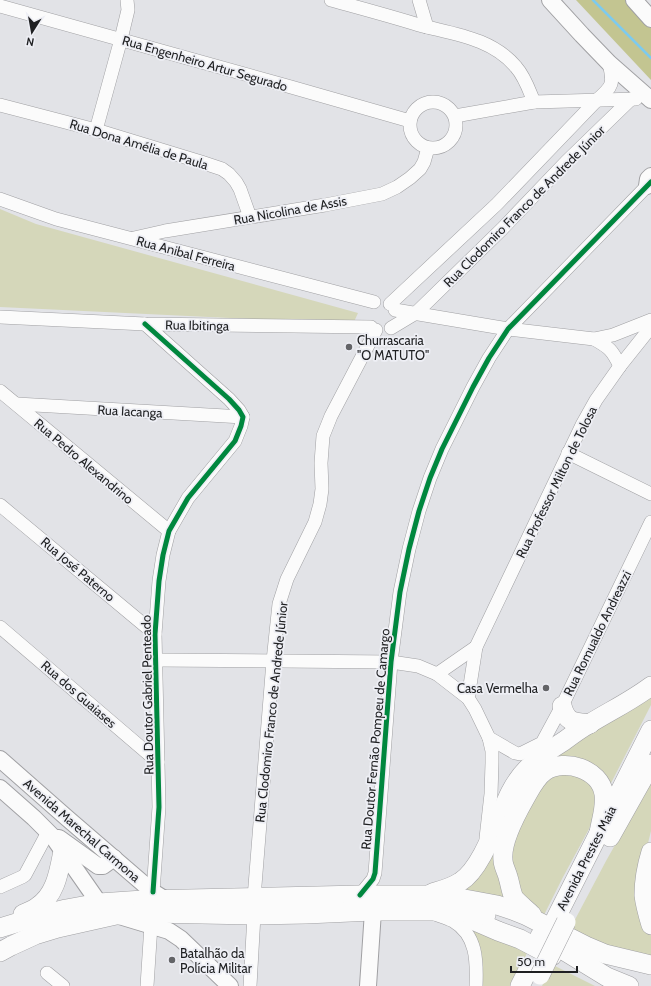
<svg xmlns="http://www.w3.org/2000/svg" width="651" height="986" viewBox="0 0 651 986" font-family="Cabin,sans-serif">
	<rect width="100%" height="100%" fill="#e2e3e7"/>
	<!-- green -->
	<g fill="#d5d7ba">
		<polygon points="0,209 36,224 358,313 353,324 0,307"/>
		<polygon points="651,695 651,705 609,787 602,770 580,761 553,757"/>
		<polygon points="559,772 579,774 593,785 597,805 589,829 563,877 543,917 518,895 508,859 512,842 540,785"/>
		<polygon points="651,781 651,831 637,887 651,933 651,960 631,956 569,931 606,861"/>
		<polygon points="496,845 512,905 456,890"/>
		<polygon points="473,931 529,949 511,986 481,986"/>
		<polygon points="553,965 595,986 542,986"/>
	</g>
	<!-- forest -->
	<polygon fill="#c3c591" points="576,0 629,0 647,26 651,28 651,80"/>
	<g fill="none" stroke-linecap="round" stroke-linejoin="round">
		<!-- stream -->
		<polyline stroke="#7ccaee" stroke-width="2.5" points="593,0 651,58"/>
		<defs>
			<g id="minor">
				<path d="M331,0C360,8 390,16 419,25C453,34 492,38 516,67C525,77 529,90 534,102"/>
				<polyline points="419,0 427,27"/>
				<polyline points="0,6 291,87 410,121"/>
				<circle cx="433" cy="125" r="23"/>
				<polyline points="0,105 96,130 201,162 222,169 229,174 236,182 240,189 250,217"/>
				<polyline points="455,116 534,102 636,99"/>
				<polyline points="96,130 121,39 128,10 127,0"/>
				<polyline points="0,199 56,219 374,302"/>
				<polyline points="134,238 165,231 325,205 382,194 397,187 410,178 420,169 424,162 428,148"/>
				<path d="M390,304L497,204L597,100C613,86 614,84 609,63"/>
				<polyline points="395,310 508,329 594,339 613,335 651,320"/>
				<polyline points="0,317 145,324 371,327"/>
				<polyline points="145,324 229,399 239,410 243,417 241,426 235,441 188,498 169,531 163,555 159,581 155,634 159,807 153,892"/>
				<polyline points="391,328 416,313 502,229 566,162 631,99"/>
				<path d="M594,339C610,348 612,350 620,366"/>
				<polyline points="0,391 169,531"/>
				<polyline points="17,404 243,417"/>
				<polyline points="568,453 651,494"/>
				<polyline points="0,505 155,634"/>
				<polyline points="0,627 158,762"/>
				<polyline points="156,660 391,662 418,666 437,674 468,698 475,709 489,738 492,751 492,763 491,794 486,838"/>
				<polyline points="437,674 476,647"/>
				<polyline points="468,698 476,647 582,425 596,400 620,366 651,327"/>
				<polyline points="489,738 515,753 520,754 542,743 562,706 651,522"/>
				<polyline points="0,887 22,877 25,875 48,832"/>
				<polyline points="360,895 373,879 375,873 391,662 400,592 409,549 419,511 430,478 442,449 473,387 489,358 508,329 651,182"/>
				<polyline points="254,898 273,661 279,604 287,579 315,522 320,504 322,489 321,463 323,436 331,416 376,330"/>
				<path d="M435,914C440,916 447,918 453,921C477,935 477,961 476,986"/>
				<polyline points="47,973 63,986"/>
				<polyline points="147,986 151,925"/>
				<polyline points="250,986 254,915"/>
			</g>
			<g id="major">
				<polyline points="550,0 582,35 609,63 651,100"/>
				<polyline points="634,0 651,19"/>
				<polyline points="647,186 648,179 651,176"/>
				<polyline points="0,759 67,818 153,892 166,900"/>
				<polyline points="0,788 34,818 53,837 99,903 116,915 169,931 181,939 230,986"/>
				<polyline points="59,838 98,866 103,866 114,858"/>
				<polyline points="368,986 373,911"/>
			</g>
			<g id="highway">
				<path d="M562,706C567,723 573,722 590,724"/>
				<polyline points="610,837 651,764"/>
				<path d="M651,852C647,865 644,881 644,895C645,905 648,915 651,925"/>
				<path d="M432,893C442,890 451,888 460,882C483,868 498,817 510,793C515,783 523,772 532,764C541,755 553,748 564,741C572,735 580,729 589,724C610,711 631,701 651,686"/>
				<path d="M23,914C28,912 33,910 37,907C56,895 59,871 63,851"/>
				<path d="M532,915C527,910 518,903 514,898C511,892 510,883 508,877C507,872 503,866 503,860C501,842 515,816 524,800C530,790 535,778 545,771C565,758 600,769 604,794C606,807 601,820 599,833"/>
				<polyline points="468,918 498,931 520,939 552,956"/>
				<polyline points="556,918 651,730"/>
				<polyline points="0,928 42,915 66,909 99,903 143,900 360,895 424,895 454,897 497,905 512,910 527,916 586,946 605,954 651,965"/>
				<polyline points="540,936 607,977 629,986"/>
				<polyline points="0,952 11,946 35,935 58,928 116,915 149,913 254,915 306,914 373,911 447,911 466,912 486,915"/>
				<polyline points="520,986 528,970"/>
			</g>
		</defs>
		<!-- minor casing -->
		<use href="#minor" stroke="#a0a0a3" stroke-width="14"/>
		<!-- major casing -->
		<use href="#major" stroke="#a0a0a3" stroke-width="18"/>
		<!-- highway casing -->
		<use href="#highway" stroke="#a0a0a3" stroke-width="20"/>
		<!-- minor -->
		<use href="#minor" stroke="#fbfbfb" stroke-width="13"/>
		<!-- major -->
		<use href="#major" stroke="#fbfbfb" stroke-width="16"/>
		<!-- highway -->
		<use href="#highway" stroke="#fbfbfb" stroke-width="19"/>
		<defs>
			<polyline id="highway-bridge" points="540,975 566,922"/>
		</defs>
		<!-- highway-bridge casing -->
		<use href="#highway-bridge" stroke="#a0a0a3" stroke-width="20" stroke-linecap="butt"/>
		<!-- highway-bridge -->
		<use href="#highway-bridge" stroke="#fbfbfb" stroke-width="19"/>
		<defs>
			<g id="cycleway">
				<polyline points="145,324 229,399 239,410 243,417 241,426 235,441 188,498 169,531 163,555 159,581 155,634 159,807 153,892"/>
				<polyline points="360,895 373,879 375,873 391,662 400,592 409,549 419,511 430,478 442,449 473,387 489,358 508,329 651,182"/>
			</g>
		</defs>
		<!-- cycleway casing -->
		<use href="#cycleway" stroke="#eeeff5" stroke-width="8"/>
		<!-- cycleway -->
		<use href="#cycleway" stroke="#00873e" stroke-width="5"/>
	</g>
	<!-- markers -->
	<g fill="#636467" stroke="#eeeff5" stroke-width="1.5">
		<circle cx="349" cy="347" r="4"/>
		<circle cx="546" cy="688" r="4"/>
		<circle cx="172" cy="960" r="4"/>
	</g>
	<g text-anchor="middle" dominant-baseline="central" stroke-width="3.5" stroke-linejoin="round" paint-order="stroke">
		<!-- street labels -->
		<g font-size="13" fill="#1f2022" stroke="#eeeff5">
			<text transform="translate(205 63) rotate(16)">Rua Engenheiro Artur Segurado</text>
			<text transform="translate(139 144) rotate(17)">Rua Dona Amélia de Paula</text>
			<text transform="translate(524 206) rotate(-45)">Rua Clodomiro Franco de Andrede Júnior</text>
			<text transform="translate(290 210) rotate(-10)">Rua Nicolina de Assis</text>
			<text transform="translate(186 253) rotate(15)">Rua Anibal Ferreira</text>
			<text transform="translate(197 325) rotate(1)">Rua Ibitinga</text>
			<text transform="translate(130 411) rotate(3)">Rua Iacanga</text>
			<text transform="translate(84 461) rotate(40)">Rua Pedro Alexandrino</text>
			<text transform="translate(556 482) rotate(-64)">Rua Professor Milton de Tolosa</text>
			<text transform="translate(78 569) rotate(40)">Rua José Paterno</text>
			<text transform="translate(597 633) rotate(-64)">Rua Romualdo Andreazzi</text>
			<text transform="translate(79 694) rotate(41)">Rua dos Guaiases</text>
			<text transform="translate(147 695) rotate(-91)">Rua Doutor Gabriel Penteado</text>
			<text transform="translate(271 712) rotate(-84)">Rua Clodomiro Franco de Andrede Júnior</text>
			<text transform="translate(375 739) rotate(-85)">Rua Doutor Fernão Pompeu de Camargo</text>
			<text transform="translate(82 830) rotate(41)">Avenida Marechal Carmona</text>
			<text transform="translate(586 858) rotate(-63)">Avenida Prestes Maia</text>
		</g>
		<!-- poi labels -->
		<g font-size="13" fill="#1f2022" stroke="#eeeff5" text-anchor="start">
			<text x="357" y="340">Churrascaria<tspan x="357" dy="15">"O MATUTO"</tspan></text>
			<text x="538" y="688" text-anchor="end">Casa Vermelha</text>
			<text x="180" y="953">Batalhão da<tspan x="180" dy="15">Polícia Militar</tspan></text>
		</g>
	</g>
	<!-- north arrow -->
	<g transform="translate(32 32) rotate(191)" stroke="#eeeff5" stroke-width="3" paint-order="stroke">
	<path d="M0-3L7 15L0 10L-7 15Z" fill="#1f2022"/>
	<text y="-6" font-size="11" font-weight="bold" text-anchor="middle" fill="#1f2022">N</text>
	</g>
	<!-- scale -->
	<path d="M511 966v6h66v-6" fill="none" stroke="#1f2022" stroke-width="2"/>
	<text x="517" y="966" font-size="12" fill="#1f2022" stroke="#eeeff5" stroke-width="3" paint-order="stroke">50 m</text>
</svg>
